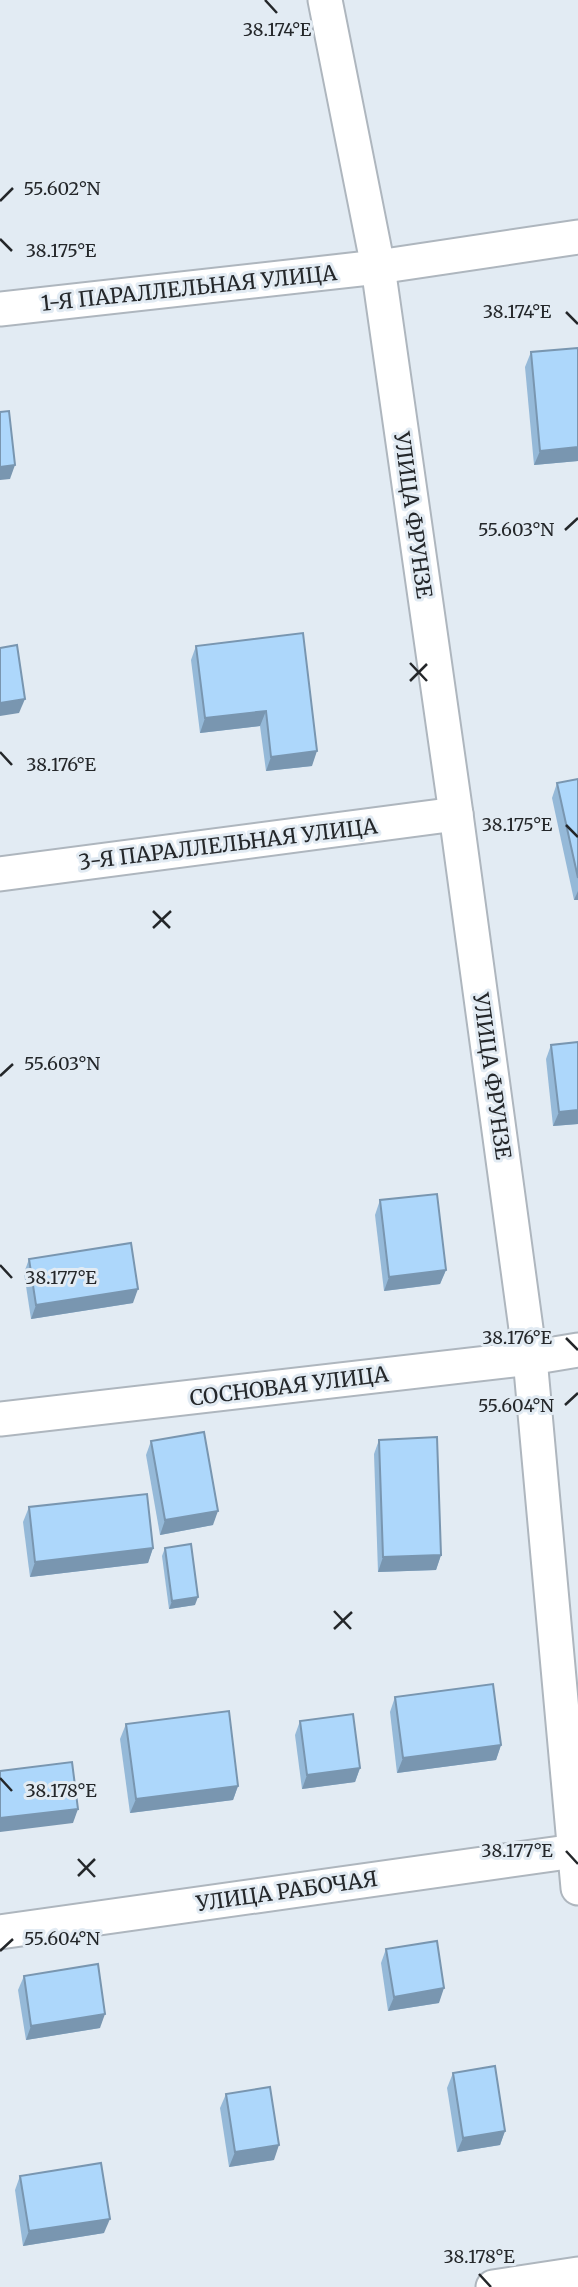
<svg xmlns="http://www.w3.org/2000/svg" width="578" height="2287" viewBox="0 0 578 2287" font-family="Merriweather,serif">
	<rect width="100%" height="100%" fill="#e2ebf3"/>
	<g fill="none" stroke-linecap="round" stroke-linejoin="round">
		<defs>
			<g id="minor">
				<polyline points="325,0 378,267 456,814 530,1358 578,1888"/>
				<polyline points="0,309 378,267 578,237"/>
				<polyline points="0,874 456,814"/>
				<polyline points="0,1419 530,1358 578,1350"/>
				<polyline points="0,1932 575,1851"/>
				<polyline points="493,2287 578,2274"/>
			</g>
		</defs>
		<!-- minor casing -->
		<use href="#minor" stroke="#aeb6be" stroke-width="37"/>
		<!-- minor -->
		<use href="#minor" stroke="#fff" stroke-width="33"/>
	</g>
	<!-- wall -->
	<g fill="#95b9d8">
		<polygon points="578,348 578,461 534,465 525,367 531,352"/>
		<polygon points="303,633 312,766 266,771 260,726 200,733 191,660 196,646"/>
		<polygon points="578,779 578,900 574,900 552,798 557,783"/>
		<polygon points="551,1045 578,1124 553,1126 546,1059"/>
		<polygon points="380,1200 446,1270 440,1284 384,1291 375,1215"/>
		<polygon points="29,1259 133,1303 31,1319 24,1273"/>
		<polygon points="379,1440 441,1555 436,1570 378,1572 374,1454"/>
		<polygon points="151,1441 213,1525 160,1535 146,1455"/>
		<polygon points="29,1507 153,1548 148,1563 30,1577 23,1522"/>
		<polygon points="165,1548 195,1605 169,1609 162,1556"/>
		<polygon points="395,1697 501,1745 496,1760 397,1773 390,1712"/>
		<polygon points="300,1721 360,1768 355,1782 302,1789 295,1735"/>
		<polygon points="126,1724 238,1786 233,1800 130,1813 120,1739"/>
		<polygon points="386,1949 439,2003 388,2011 381,1963"/>
		<polygon points="24,1976 100,2028 26,2040 18,1990"/>
		<polygon points="453,2073 505,2131 500,2145 457,2152 447,2088"/>
		<polygon points="226,2094 274,2160 229,2167 220,2108"/>
		<polygon points="20,2176 104,2233 23,2246 15,2190"/>
	</g>
	<!-- shaded-wall -->
	<g fill="#7996b0">
		<polygon points="578,447 578,461 534,465 540,451"/>
		<polygon points="15,465 10,479 0,480 0,467"/>
		<polygon points="25,699 19,713 0,716 0,703"/>
		<polygon points="266,711 260,726 200,733 205,718"/>
		<polygon points="317,751 312,766 266,771 271,757"/>
		<polygon points="578,891 578,900 574,900"/>
		<polygon points="578,1110 578,1124 553,1126 559,1112"/>
		<polygon points="446,1270 440,1284 384,1291 389,1277"/>
		<polygon points="138,1289 133,1303 31,1319 36,1305"/>
		<polygon points="218,1511 213,1525 160,1535 165,1520"/>
		<polygon points="153,1548 148,1563 30,1577 35,1562"/>
		<polygon points="441,1555 436,1570 378,1572 383,1557"/>
		<polygon points="198,1597 195,1605 169,1609 172,1601"/>
		<polygon points="501,1745 496,1760 397,1773 403,1758"/>
		<polygon points="360,1768 355,1782 302,1789 307,1775"/>
		<polygon points="238,1786 233,1800 130,1813 136,1799"/>
		<polygon points="78,1809 73,1823 0,1832 0,1818"/>
		<polygon points="444,1988 439,2003 388,2011 394,1997"/>
		<polygon points="105,2014 100,2028 26,2040 31,2026"/>
		<polygon points="505,2131 500,2145 457,2152 463,2138"/>
		<polygon points="279,2145 274,2160 229,2167 235,2152"/>
		<polygon points="110,2219 104,2233 23,2246 29,2231"/>
	</g>
	<!-- building -->
	<g fill="#add7fb" stroke="#7996b0" stroke-width="2">
		<polygon points="578,348 578,447 540,451 531,352"/>
		<polygon points="9,411 15,465 0,467 0,412"/>
		<polygon points="303,633 317,751 271,757 266,711 205,718 196,646"/>
		<polygon points="17,645 25,699 0,703 0,648"/>
		<polygon points="578,779 578,878 557,783"/>
		<polygon points="578,1042 578,1110 559,1112 551,1045"/>
		<polygon points="437,1194 446,1270 389,1277 380,1200"/>
		<polygon points="131,1243 138,1289 36,1305 29,1259"/>
		<polygon points="204,1432 218,1511 165,1520 151,1441"/>
		<polygon points="437,1437 441,1555 383,1557 379,1440"/>
		<polygon points="147,1494 153,1548 35,1562 29,1507"/>
		<polygon points="191,1544 198,1597 172,1601 165,1548"/>
		<polygon points="493,1684 501,1745 403,1758 395,1697"/>
		<polygon points="229,1711 238,1786 136,1799 126,1724"/>
		<polygon points="353,1714 360,1768 307,1775 300,1721"/>
		<polygon points="72,1762 78,1809 0,1818 0,1771"/>
		<polygon points="437,1941 444,1988 394,1997 386,1949"/>
		<polygon points="98,1964 105,2014 31,2026 24,1976"/>
		<polygon points="495,2066 505,2131 463,2138 453,2073"/>
		<polygon points="270,2087 279,2145 235,2152 226,2094"/>
		<polygon points="101,2163 110,2219 29,2231 20,2176"/>
	</g>
	<!-- ticks -->
	<path fill="none" stroke="#24272a" stroke-width="2.5" d="M265,0L277,13M0,201L13,188M0,239L12,251M566,312L578,324M565,530L578,518M410,663L427,681M410,681L427,664M0,752L12,765M566,825L578,837M153,911L170,928M153,928L171,911M0,1076L13,1064M0,1265L12,1278M566,1338L578,1350M565,1405L578,1393M334,1611L351,1629M334,1629L352,1612M0,1778L12,1791M566,1851L578,1864M78,1859L95,1877M78,1876L95,1859M0,1951L13,1939M479,2274L491,2287"/>
	<g text-anchor="middle" dominant-baseline="central" stroke-width="6" stroke-linejoin="round" paint-order="stroke">
		<!-- street labels -->
		<g font-size="21" fill="#24272a" stroke="#e2ebf3">
			<text transform="translate(189 288) rotate(-6)">1-Я ПАРАЛЛЕЛЬНАЯ УЛИЦА</text>
			<text transform="translate(413 515) rotate(82)">УЛИЦА ФРУНЗЕ</text>
			<text transform="translate(228 844) rotate(-7)">3-Я ПАРАЛЛЕЛЬНАЯ УЛИЦА</text>
			<text transform="translate(492 1076) rotate(82)">УЛИЦА ФРУНЗЕ</text>
			<text transform="translate(289 1386) rotate(-7)">СОСНОВАЯ УЛИЦА</text>
			<text transform="translate(287 1891) rotate(-8)">УЛИЦА РАБОЧАЯ</text>
		</g>
	</g>
	<g font-size="18" text-anchor="middle" fill="#24272a" stroke="#e2ebf3" stroke-width="6" stroke-linejoin="round" paint-order="stroke">
		<text x="277" y="36">38.174°E</text>
		<text x="62" y="195">55.602°N</text>
		<text x="61" y="257">38.175°E</text>
		<text x="517" y="318">38.174°E</text>
		<text x="516" y="536">55.603°N</text>
		<text x="61" y="771">38.176°E</text>
		<text x="517" y="831">38.175°E</text>
		<text x="62" y="1070">55.603°N</text>
		<text x="61" y="1284">38.177°E</text>
		<text x="517" y="1344">38.176°E</text>
		<text x="516" y="1412">55.604°N</text>
		<text x="61" y="1797">38.178°E</text>
		<text x="517" y="1857">38.177°E</text>
		<text x="62" y="1945">55.604°N</text>
		<text x="479" y="2263">38.178°E</text>
	</g>
</svg>
